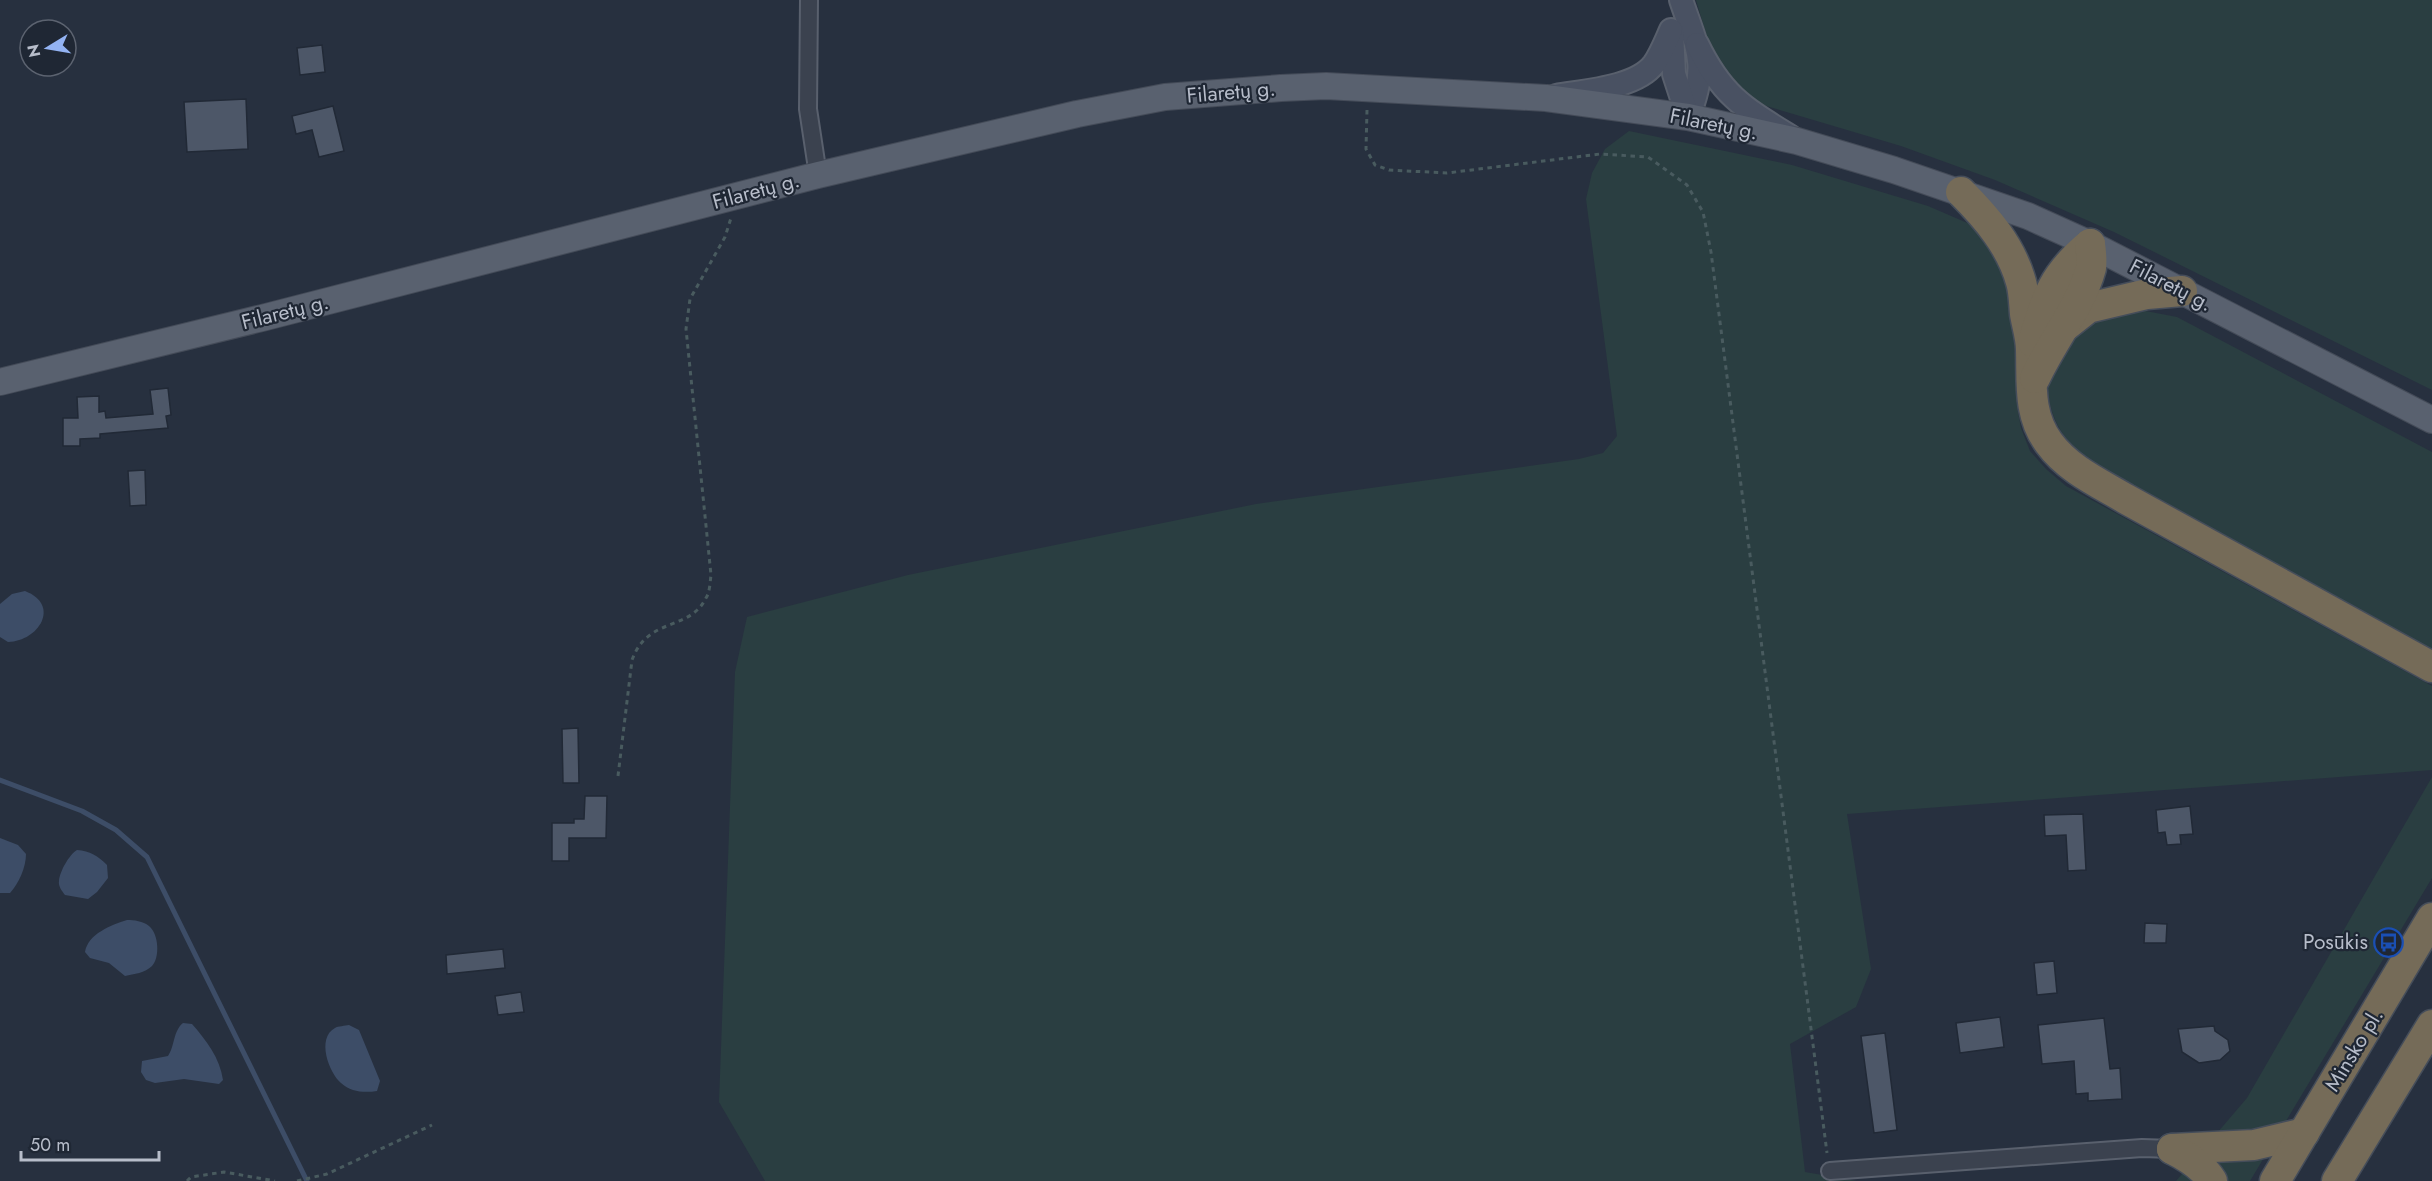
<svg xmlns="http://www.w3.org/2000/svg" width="2432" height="1181" viewBox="0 0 2432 1181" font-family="Jost,sans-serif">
	<rect width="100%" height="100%" fill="#27303f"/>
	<!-- green -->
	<g fill="#2a3e41">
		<polygon points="1696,0 2432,0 2432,390 2114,232 1995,180 1901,146 1763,105 1737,89 1722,69 1709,44"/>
		<polygon points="1629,131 1792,165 1928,206 1972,225 2007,271 2014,329 2017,406 2021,428 2030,451 2046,469 2066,486 2432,686 2432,770 1847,814 1871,969 1856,1007 1790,1044 1805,1172 1857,1181 765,1181 719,1102 735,672 747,617 908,575 1256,504 1579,459 1603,453 1617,436 1586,199 1592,173 1605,149"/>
		<path d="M2130,308L2177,317L2432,452V653L2117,479C2071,447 2050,435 2046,375L2079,324Z"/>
		<polygon points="2432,777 2432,878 2250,1181 2176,1181 2247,1098"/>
	</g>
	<!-- water -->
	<g fill="#3d4d67">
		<path d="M25,591C61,605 39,641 8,642L0,637V604L12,594Z"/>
		<path d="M0,838L18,845L26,854C26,867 19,883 10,893H0Z"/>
		<path d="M77,850C90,851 98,856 107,865L108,878L97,892L88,899L65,895C62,891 58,886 59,881C60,871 69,855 77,850Z"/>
		<path d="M127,920C134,920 143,921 149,926C159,934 160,958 152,966C145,973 134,974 125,976L109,963L90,958L85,952C88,934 111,925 127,920Z"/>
		<path d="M183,1023L192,1024C206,1040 220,1058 223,1080L219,1084L184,1079L155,1083L146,1080L141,1072L142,1061L168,1056C175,1046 173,1031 183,1023Z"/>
		<path d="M349,1025L359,1030L380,1081L377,1091C364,1093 351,1092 341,1083C329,1073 316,1038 335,1028C338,1026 345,1026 349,1025Z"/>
	</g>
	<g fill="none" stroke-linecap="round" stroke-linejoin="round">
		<!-- stream -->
		<polyline stroke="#3d4d67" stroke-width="5" points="0,780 82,811 116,830 147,857 307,1181"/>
	</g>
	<!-- building -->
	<g fill="#4d5768" stroke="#212936" stroke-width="1.5">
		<polygon points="322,45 325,72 300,75 297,48"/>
		<polygon points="246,99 248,149 187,152 184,102"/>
		<polygon points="333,106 344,151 319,157 312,130 296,134 292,116"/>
		<polygon points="168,388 171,415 166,416 168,428 100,434 100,438 80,439 80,446 63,446 63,418 78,418 77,397 99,396 99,412 105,411 106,418 153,414 150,390"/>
		<polygon points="145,470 146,505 130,506 128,471"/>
		<polygon points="578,728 579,783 563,783 562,729"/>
		<polygon points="585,796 607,796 606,838 569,838 569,861 552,861 552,823 574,823 574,819 584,819"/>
		<polygon points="2190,806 2193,834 2180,835 2181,844 2167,845 2165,832 2158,833 2156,810"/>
		<polygon points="2083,814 2086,870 2068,871 2066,835 2045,836 2044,815"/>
		<polygon points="2145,923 2167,924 2166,943 2144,943"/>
		<polygon points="503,949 505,968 447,974 446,955"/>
		<polygon points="2054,961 2057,993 2037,995 2034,963"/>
		<polygon points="521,992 524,1012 498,1015 495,996"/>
		<polygon points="2000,1017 2004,1047 1960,1053 1956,1023"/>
		<polygon points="2104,1018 2110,1069 2120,1068 2122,1099 2088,1101 2088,1093 2076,1094 2074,1061 2042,1064 2038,1025"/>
		<polygon points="2214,1026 2215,1031 2228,1040 2230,1051 2220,1060 2199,1063 2182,1052 2178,1029"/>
		<polygon points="1885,1033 1897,1130 1874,1133 1861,1036"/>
	</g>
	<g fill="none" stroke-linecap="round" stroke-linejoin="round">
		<defs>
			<g id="street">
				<polyline points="809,0 808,109 818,175"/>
				<polyline points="1830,1171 2142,1148 2172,1149"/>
			</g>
			<g id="secondary">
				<path d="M1681,0C1698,50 1709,65 1688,117"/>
				<polyline points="1672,31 1674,74 1688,117"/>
				<path d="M1697,44C1722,96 1744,108 1791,137"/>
				<path d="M1556,96C1584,91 1636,88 1654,64C1661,54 1666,41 1671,30"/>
			</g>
			<polyline id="primary" points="0,382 262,318 818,175 1077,114 1165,97 1281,88 1326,86 1546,98 1688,117 1797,141 1894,170 2028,216 2090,244 2432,420"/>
			<g id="highway">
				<path d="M1961,192C1987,218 2011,246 2021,282C2024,292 2024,304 2025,314C2027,326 2031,338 2031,350C2032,383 2028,415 2049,443C2068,469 2099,483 2126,499L2432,667"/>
				<polyline points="2064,327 2088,308 2147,294 2182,291"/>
				<path d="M2033,342C2047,296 2053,275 2090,244"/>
				<path d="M2035,378C2052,341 2080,308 2091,268C2092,260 2091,251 2090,244"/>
				<polyline points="2172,1149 2254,1145 2304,1133"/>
				<path d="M2172,1149C2188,1157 2203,1166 2212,1181"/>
				<polyline points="2275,1181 2432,918"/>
				<polyline points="2337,1181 2432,1025"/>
			</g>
		</defs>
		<!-- street casing -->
		<use href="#street" stroke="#59606d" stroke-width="20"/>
		<!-- secondary casing -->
		<use href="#secondary" stroke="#59606d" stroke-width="26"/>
		<!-- primary casing -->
		<use href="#primary" stroke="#444b58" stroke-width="28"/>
		<!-- highway casing -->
		<use href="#highway" stroke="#454d5a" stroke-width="33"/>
		<!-- path -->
		<g stroke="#495b5f" stroke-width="3" stroke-dasharray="4.5 4.5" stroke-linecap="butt">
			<polyline points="1367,110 1366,149 1375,165 1389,170 1447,173 1600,154 1648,157 1687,185 1703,212 1711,252 1827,1153"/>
			<path d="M618,776L632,660C648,616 689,632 706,598C710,592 710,582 711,575L686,329L690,299L725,237L731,218"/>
			<polyline points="187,1181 191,1177 224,1172 275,1181"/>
			<polyline points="297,1181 327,1174 432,1125"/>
		</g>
		<!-- street -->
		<use href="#street" stroke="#3b424f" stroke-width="16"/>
		<!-- secondary -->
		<use href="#secondary" stroke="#495162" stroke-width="22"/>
		<!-- primary -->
		<use href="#primary" stroke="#59616f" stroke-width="26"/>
		<!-- highway -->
		<use href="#highway" stroke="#756b58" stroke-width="30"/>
	</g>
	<!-- icons -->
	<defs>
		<symbol id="bus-ring" viewBox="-11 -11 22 22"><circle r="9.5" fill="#1f2734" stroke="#1a4fb4" stroke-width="1.5"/><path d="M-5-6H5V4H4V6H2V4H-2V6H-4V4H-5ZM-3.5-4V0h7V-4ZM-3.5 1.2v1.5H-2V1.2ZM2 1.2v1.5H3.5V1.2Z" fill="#1a4fb4"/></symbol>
	</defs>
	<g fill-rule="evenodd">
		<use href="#bus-ring" x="2372" y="926" width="33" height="33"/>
	</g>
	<g text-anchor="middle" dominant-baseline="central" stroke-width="4.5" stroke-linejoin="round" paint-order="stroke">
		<!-- street labels -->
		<g font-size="21" fill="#b7bdca" stroke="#1f2734">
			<text transform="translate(1231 92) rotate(-5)">Filaretų g.</text>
			<text transform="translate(1714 124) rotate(11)">Filaretų g.</text>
			<text transform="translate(756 191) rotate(-15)">Filaretų g.</text>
			<text transform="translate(2171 285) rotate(27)">Filaretų g.</text>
			<text transform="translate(285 312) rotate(-14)">Filaretų g.</text>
			<text transform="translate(2354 1050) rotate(-59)">Minsko pl.</text>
		</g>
		<!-- poi labels -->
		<g font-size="21" fill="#b7bdca" stroke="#1f2734" text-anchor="end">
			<text x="2368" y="942">Posūkis</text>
		</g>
	</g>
	<!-- north arrow -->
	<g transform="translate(48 48) rotate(259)"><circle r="28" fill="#1f2734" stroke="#5c6370" stroke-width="1.5"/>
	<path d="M0-4.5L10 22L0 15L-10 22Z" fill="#93b3f3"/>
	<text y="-9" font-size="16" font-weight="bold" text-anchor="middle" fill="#b7bdca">N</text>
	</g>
	<!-- scale -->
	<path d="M21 1151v9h138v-9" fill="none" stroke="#b7bdca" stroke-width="3"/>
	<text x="30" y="1151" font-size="18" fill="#b7bdca" stroke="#1f2734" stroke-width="4.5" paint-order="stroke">50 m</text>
</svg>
